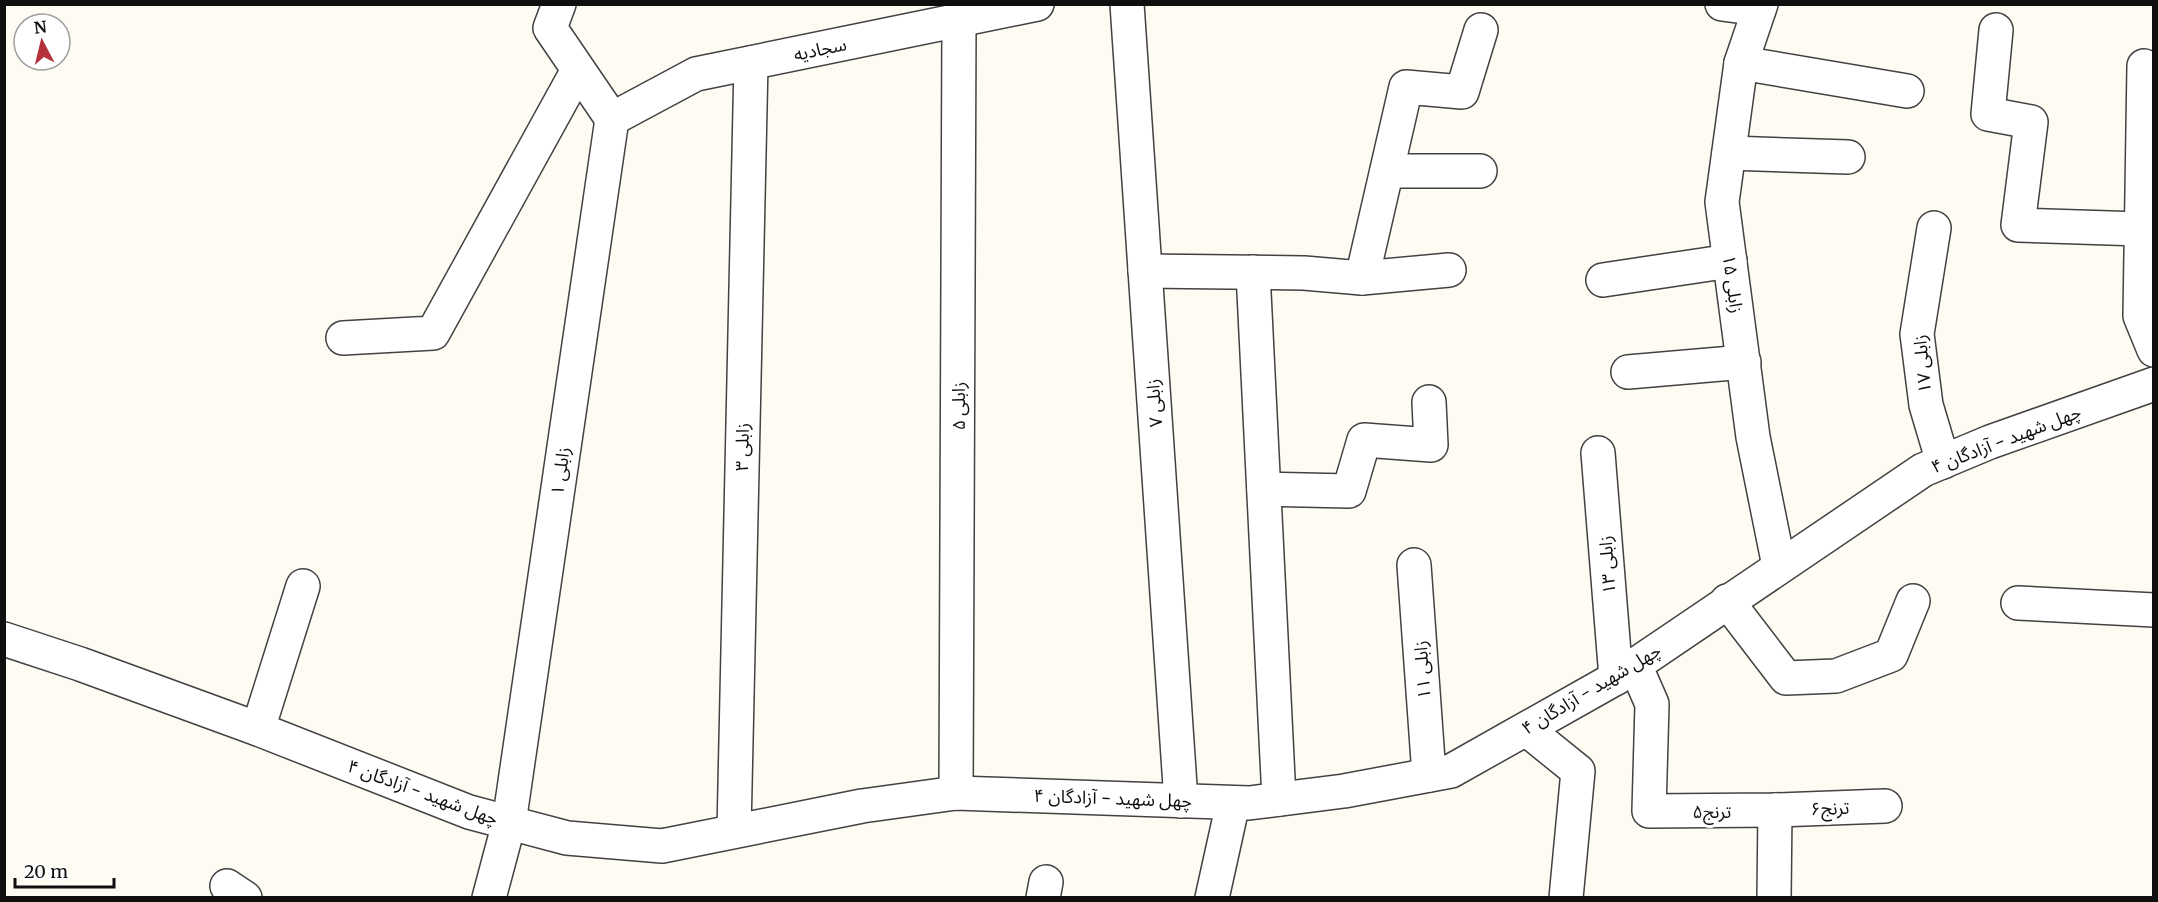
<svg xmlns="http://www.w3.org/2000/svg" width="2158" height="902" viewBox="0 0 2158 902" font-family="Merriweather,'Noto Sans Arabic',serif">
	<rect width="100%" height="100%" fill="#fefbf2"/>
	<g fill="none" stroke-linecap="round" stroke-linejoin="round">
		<defs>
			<g id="minor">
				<polyline points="559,4 550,28 612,119"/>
				<polyline points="1127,4 1181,801"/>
				<polyline points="1722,4 1759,9"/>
				<polyline points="1761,4 1741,63 1722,202 1753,437 1779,566"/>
				<polyline points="1996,30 1988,114 2031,122 2018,225 2141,229"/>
				<polyline points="1741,63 1907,91"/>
				<polyline points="2144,66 2140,316 2154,350"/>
				<polyline points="612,119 696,74 1037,4"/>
				<polyline points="1729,153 1848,157"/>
				<polyline points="1387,171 1480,171"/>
				<polyline points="1934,228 1917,334 1926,405 1943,462"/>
				<polyline points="1145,271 1304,273 1362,278 1449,270"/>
				<polyline points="1253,272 1279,799"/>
				<polyline points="1362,278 1406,87 1462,92 1481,30"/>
				<polyline points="1603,280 1730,261"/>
				<polyline points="343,338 433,333 578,70"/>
				<polyline points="1628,372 1744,362"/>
				<polyline points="1598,453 1616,678"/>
				<polyline points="1264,489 1349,491 1364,440 1431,445 1429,402"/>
				<polyline points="1414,565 1429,775"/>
				<polyline points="1727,601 1786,678 1836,676 1891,655 1913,601"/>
				<polyline points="2018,603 2154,610"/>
				<polyline points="4,639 80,664 258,729 469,812 567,838 662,846 862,806 956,793 1249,803 1344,791 1451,771 1616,678 1923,470 1990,442 2154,384"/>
				<polyline points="1635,665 1652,704 1649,811 1775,810 1885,806"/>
				<polyline points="258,729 303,586"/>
				<polyline points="1526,729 1578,771 1566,898"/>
				<polyline points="956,793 959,20"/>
				<polyline points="734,831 751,63"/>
				<polyline points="227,886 245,898"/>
				<polyline points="489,898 509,823 612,119"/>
				<polyline points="1043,898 1046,882"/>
				<polyline points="1212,898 1233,803"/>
				<polyline points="1774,898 1775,810"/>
			</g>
		</defs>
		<!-- minor casing -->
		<use href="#minor" stroke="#424242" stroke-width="36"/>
		<!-- minor -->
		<use href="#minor" stroke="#fff" stroke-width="33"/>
	</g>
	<g text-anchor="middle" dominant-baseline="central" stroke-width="6" stroke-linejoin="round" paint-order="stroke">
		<!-- street labels -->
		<g font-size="18" fill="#0f0f0f" stroke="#fff">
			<text transform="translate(820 49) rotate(-12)">سجادیه</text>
			<text transform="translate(1733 284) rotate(82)">زابلی ۱۵</text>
			<text transform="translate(1922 364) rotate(-95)">زابلی ۱۷</text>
			<text transform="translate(1154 403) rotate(-94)">زابلی ۷</text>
			<text transform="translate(958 406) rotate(-90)">زابلی ۵</text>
			<text transform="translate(2006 439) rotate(-21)">چهل شهید - آزادگان ۴</text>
			<text transform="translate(742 447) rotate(-89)">زابلی ۳</text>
			<text transform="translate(560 471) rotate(-82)">زابلی ۱</text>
			<text transform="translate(1607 565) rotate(-94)">زابلی ۱۳</text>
			<text transform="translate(1422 670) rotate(-94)">زابلی ۱۱</text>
			<text transform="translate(1591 689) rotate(-31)">چهل شهید - آزادگان ۴</text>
			<text transform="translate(423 792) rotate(20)">چهل شهید - آزادگان ۴</text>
			<text transform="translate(1113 798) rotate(2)">چهل شهید - آزادگان ۴</text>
			<text transform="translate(1830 808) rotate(-2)">ترنج۶</text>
			<text x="1712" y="811">ترنج۵</text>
		</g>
	</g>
	<!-- border -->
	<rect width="2158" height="902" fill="none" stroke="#0f0f0f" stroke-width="12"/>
	<!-- north arrow -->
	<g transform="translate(42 42) rotate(353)"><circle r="28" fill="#ffffff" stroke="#9f9f9f" stroke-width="1.5"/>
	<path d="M0-4.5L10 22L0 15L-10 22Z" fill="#b5313a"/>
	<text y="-9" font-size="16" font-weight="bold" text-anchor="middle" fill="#0f0f0f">N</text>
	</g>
	<!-- scale -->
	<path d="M15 878v9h99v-9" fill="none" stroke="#0f0f0f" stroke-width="3"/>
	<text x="24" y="878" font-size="18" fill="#0f0f0f" stroke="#ffffff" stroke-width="4.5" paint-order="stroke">20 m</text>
</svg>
